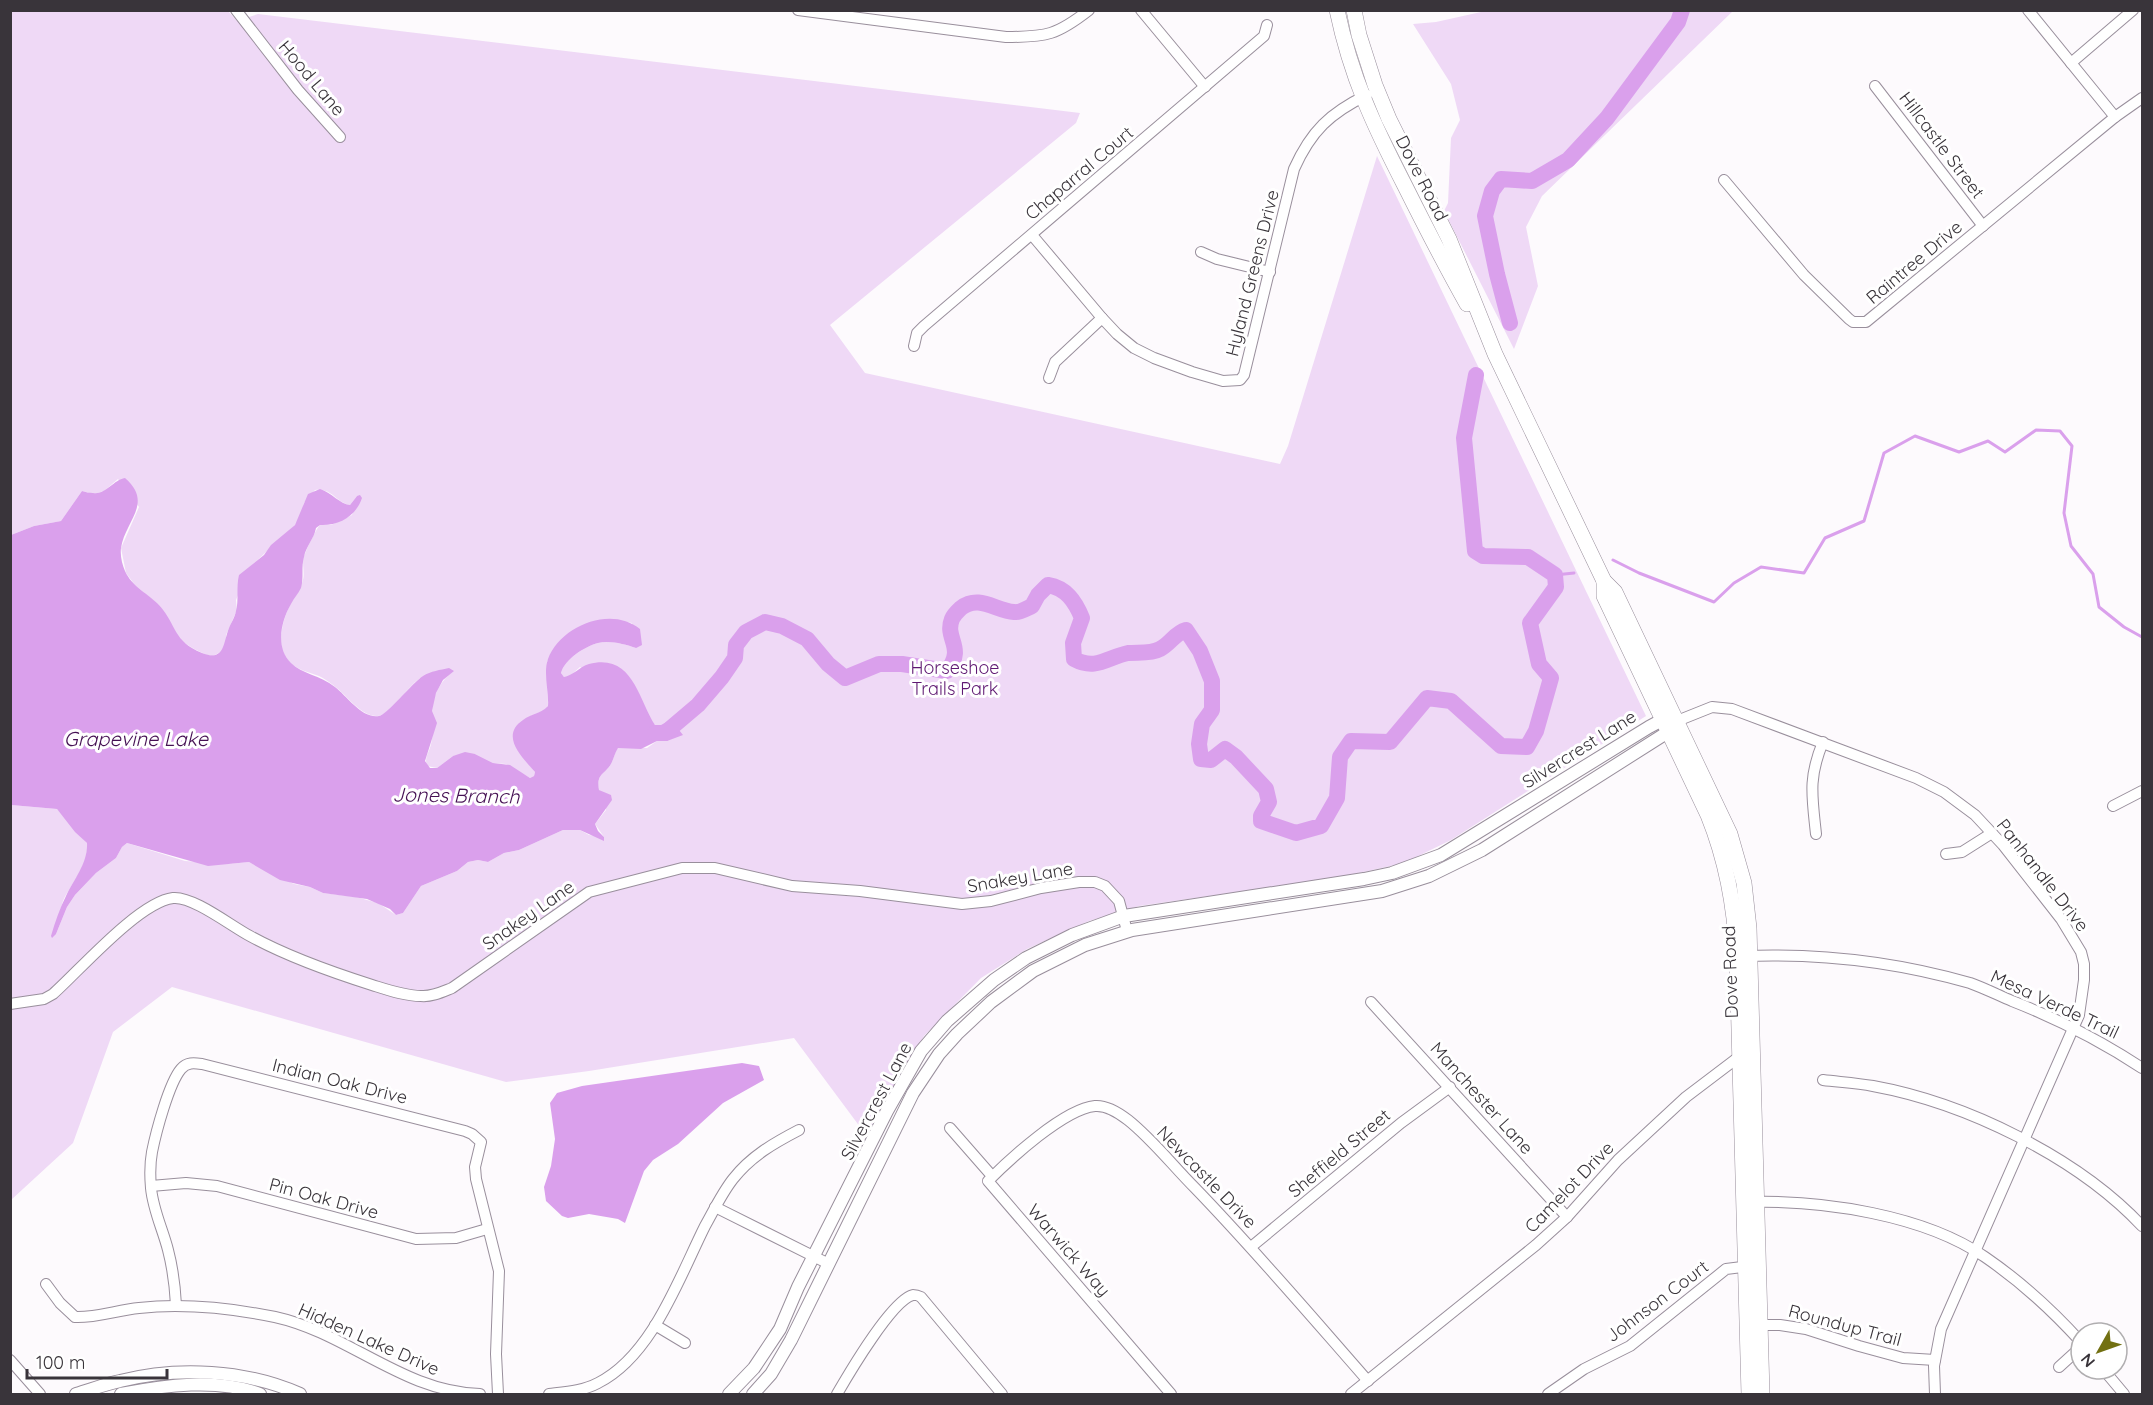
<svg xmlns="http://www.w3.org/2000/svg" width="2153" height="1405" viewBox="0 0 2153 1405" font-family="Quicksand,sans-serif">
	<rect width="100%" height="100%" fill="#fdfafd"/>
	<!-- green -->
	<g fill="#efd9f6">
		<polygon points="1490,10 1733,11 1542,196 1526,227 1538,286 1514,349 1444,211 1448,203 1451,138 1460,120 1451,84 1413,24 1436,22"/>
		<path d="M11,11H228L237,21L258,14L1080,113L1076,123L830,325L865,373L1280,464L1288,446L1377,156L1646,716L1451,840L1404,863L1341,877L1139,906L1089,921L1027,949L981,978L924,1036L866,1135L794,1038L589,1071L506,1082L172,987L113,1032L73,1143L11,1200V805L57,809L87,843C89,865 72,882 63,901C59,912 58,923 56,934L67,907L75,895L96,873L116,858L122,847L127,843L185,861L229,864L249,862L294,884L310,887L323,893L356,897L378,903L396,915L403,913L421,886L457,871L468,862L478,860L488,862L504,853L519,850L563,830L573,829L580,830L589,835L604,837L595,824L606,810L605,794L599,790C596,772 606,775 612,762C614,757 615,752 618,747L647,748L657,741H667L661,725H655L651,720L580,667L570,676L564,677L561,673C565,659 584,647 598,643C609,640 625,644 636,648L632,623L615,620L547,661L548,706L541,713L531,715L530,766L535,772L534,776L530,778L506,764L493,763L475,754L453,756L437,768L427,766C424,758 429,753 431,744C434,734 432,722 432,712C432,695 441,681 453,671C444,673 430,673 422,677C409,684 390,715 378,716C362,717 349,698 338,689C332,684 325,679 319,676C305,671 293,669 285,656C276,642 284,616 291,603C295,596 300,591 302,583C305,576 303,569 303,561C303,555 317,527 320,525H331L352,515L357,496L350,505C336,503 333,488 315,490L304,503L302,513L295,525L249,568L236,600L237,610L226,635V644L222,651L215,655H207L196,650L181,641L160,606L135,585L126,573L121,548L139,507L118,479L104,491L94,494L82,491L61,521L34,526L11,535Z"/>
	</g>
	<!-- water -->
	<g fill="#daa0ec">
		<path d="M125,478C154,503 125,521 121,548C120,555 122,564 125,571C132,587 149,594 160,606C177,626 173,641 202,653C225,662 223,643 229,628C231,623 235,617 236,611C239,600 236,587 239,575L264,555L271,545L295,525L308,494L320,489C332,493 340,504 350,505L357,496L360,495L362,498C356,516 339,526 320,525L316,528C314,539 306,546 304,557C301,567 304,578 301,588C298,594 294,598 291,604C281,621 275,648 291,663C302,674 320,675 335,687C347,696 362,719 379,716C387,715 412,683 423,676C431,671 440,670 449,668L454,671L443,680L436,693L432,711L437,723L425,761L430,768H437L453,756L465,752L475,754L493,763L510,765L530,778L534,776L535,772C523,758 499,736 523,720C532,713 539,715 548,706C549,691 543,673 548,659C560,626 611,605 640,629L642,645L636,648C625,644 609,640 598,643C584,647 565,659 561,673L564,677C574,675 579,667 589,664C633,653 638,699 655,725H661L671,720L683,735L667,741H657L641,749L618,748C615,753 614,757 612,762C606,775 596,772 599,790L611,795L612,800L595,824L598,831L604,837V841L580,830H563L519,850L504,853L488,862L478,860L468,862L457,871L421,886L403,913L396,915L390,909L367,899L323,893L310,887L280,880L249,862L208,866L127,843L122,847L116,858L96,873L75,895L67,907L56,934L52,938L51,936C55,922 60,908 66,896C74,879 88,863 87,843L75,832L57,809L11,805V535L34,526L61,521L82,491C86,492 89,493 93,493C106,495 113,480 125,478Z"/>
		<polygon points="742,1063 759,1066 764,1080 723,1103 678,1144 653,1160 644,1171 625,1223 618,1219 589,1214 568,1218 562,1216 546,1201 544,1187 551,1166 555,1139 550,1103 557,1093 582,1086"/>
	</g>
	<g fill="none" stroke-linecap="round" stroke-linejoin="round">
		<!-- stream -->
		<g stroke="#daa0ec" stroke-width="3">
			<polyline points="1613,560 1639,573 1714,602 1734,583 1761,567 1804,573 1825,538 1864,521 1884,453 1915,436 1959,452 1988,441 2005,452 2036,430 2060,431 2072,446 2064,513 2071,546 2093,574 2099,607 2124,627 2142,637"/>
			<polyline points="1555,575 1574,573"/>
		</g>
		<!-- river -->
		<g stroke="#daa0ec" stroke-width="16">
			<polyline points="1510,323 1497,274 1485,216 1492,191 1501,179 1532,181 1568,160 1607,118 1678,22 1682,10"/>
			<path d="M655,733H665L698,705L722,677L735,658L736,645L746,632L765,622L782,626L807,639L828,664L845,678L879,664H902L947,671C966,647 944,639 952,619C954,614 957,612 961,608C979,594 996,611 1014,612C1020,613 1027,608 1032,606L1038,595L1048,585C1066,588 1075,601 1082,618L1073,643L1074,659C1096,671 1108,657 1128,653C1138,652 1151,654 1160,649C1170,644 1175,633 1186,630L1200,651L1212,681V710L1202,724L1199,744L1201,759L1211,760L1225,749L1236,757L1266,789L1269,802L1261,816V821L1296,833L1321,826L1337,798L1340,757L1351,741L1390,742L1427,698L1451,701L1501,746L1527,747L1536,731L1551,678L1539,664L1530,623L1556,587L1555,575L1528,557L1483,556L1475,551L1464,438L1476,375"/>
		</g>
		<defs>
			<g id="minor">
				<polyline points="236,10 298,90 340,137"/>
				<path d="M798,10L1006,37C1047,37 1057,35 1089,10"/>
				<polyline points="1141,10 1205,87"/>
				<polyline points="2028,10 2115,117"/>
				<polyline points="2071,63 2133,10"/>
				<polyline points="1875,86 1983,226"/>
				<polyline points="1724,180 1804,275 1849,319 1853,322 1866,322 2115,117 2142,98"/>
				<path d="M1032,235L1102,318L1117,334L1134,348L1154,358L1192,372L1223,381L1240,380L1244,375L1294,169C1311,131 1330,113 1367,95"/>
				<polyline points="1201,252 1217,259 1270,272"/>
				<polyline points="914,346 917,333 924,326 1264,36 1267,25"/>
				<polyline points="1049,378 1055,362 1102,318"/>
				<polyline points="1677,721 1712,707 1732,709 1916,778 1944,792 1975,815 2003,845 2061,919 2081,952 2084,964 2084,980 2079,1015 1941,1329 1934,1366 1935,1394"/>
				<polyline points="2113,806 2142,791"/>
				<path d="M1816,834C1812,796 1808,778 1823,742"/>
				<polyline points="1946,854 1962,852 1992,833"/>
				<path d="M1743,956C1819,953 1897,962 1970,983C1984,988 1998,995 2012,1001C2058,1019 2101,1041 2142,1068"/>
				<polyline points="1371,1002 1567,1217"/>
				<path d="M10,1004L44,999L53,994C79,971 139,902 173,898C193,896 231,926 250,936C288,957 331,972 372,985C388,990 405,996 421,996C432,997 442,992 452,988L589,892L682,868H715L792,886L860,891L962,904L991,901L1041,888L1079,882H1095L1105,886L1119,901L1127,931"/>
				<path d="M1823,1080C1839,1082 1856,1083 1873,1086C1966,1103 2077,1157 2142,1226"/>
				<polyline points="950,1128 992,1176"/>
				<polyline points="151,1186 186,1183 217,1186 416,1239 456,1238 487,1229"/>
				<path d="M1750,1202C1823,1200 1924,1215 1985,1257C2020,1281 2052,1310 2081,1342"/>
				<polyline points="715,1207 829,1264"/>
				<polyline points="1251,1247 1401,1123 1450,1087"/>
				<path d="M46,1284L60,1303L75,1317C95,1318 118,1310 139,1308C185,1303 230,1308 275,1317C348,1333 403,1392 480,1394"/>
				<path d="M176,1305C175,1286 173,1269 168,1250C163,1230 153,1210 151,1188C150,1177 150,1163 152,1152C156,1132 169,1083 181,1069C187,1062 194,1063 202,1064L465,1131L472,1134L481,1142L475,1167L476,1179L499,1271L496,1354L498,1394"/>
				<polyline points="655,1325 685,1343"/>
				<polyline points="1754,1325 1780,1325 1806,1329 1859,1346 1903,1358 1935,1360"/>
				<polyline points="10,1360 40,1394"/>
				<polyline points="2059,1367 2081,1347"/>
				<polyline points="2103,1369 2124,1394"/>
				<path d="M549,1394C566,1392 583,1391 598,1383C652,1356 679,1278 705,1226C714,1210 722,1193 733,1179C751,1156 774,1143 799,1130"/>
				<path d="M837,1394C848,1375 892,1300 913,1295C917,1295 917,1295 921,1297L1002,1394"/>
				<path d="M1171,1394L988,1181C1010,1159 1064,1109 1095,1106C1107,1105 1119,1113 1128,1120C1152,1139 1173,1166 1195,1188C1255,1250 1311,1316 1368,1381"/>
				<polyline points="1351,1394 1536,1245 1567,1217 1618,1160 1686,1097 1744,1053"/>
				<polyline points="1548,1394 1584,1369 1630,1346 1726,1269 1750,1266"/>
			</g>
			<g id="tertiary">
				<path d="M76,1394C90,1390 105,1384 120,1381C178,1366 246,1370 300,1394"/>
				<path d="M121,1394C165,1385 217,1378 260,1394"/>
				<polyline points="729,1394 754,1368 780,1329 798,1287 887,1111 921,1051 947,1021 994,980 1026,958 1072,935 1124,916 1364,879 1392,873 1441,855 1649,727 1662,720 1670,720"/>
				<polyline points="753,1394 771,1374 791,1340 913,1093 939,1054 957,1034 991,1002 1033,971 1085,945 1132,930 1382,891 1429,876 1482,850 1668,732 1674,725"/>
			</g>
			<g id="secondary">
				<path d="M1337,10C1351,77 1374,126 1405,186C1425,226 1445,265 1467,304"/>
				<polyline points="1354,10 1359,35 1375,85 1389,119 1449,239 1495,354 1604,581 1615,592 1730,834 1744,883 1749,928 1762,1394"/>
				<path d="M1604,581V596L1708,815C1727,862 1735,907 1737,956L1749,1394"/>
			</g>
		</defs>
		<!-- minor casing -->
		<use href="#minor" stroke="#998f9c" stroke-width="12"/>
		<!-- tertiary casing -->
		<use href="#tertiary" stroke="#998f9c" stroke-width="14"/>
		<!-- secondary casing -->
		<use href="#secondary" stroke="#998f9c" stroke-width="16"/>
		<!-- minor -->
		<use href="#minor" stroke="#fff" stroke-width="10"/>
		<!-- tertiary -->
		<use href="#tertiary" stroke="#fff" stroke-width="12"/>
		<!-- secondary -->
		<use href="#secondary" stroke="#fff" stroke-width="15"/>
	</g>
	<g text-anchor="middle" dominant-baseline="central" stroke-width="6" stroke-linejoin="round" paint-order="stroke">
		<!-- street labels -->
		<g font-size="18" fill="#39343a" stroke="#fff">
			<text transform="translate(312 78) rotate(50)">Hood Lane</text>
			<text transform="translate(1942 145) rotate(53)">Hillcastle Street</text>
			<text transform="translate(1079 173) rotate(-40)">Chaparral Court</text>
			<text transform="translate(1422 178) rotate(63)">Dove Road</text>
			<text transform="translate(1914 262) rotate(-40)">Raintree Drive</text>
			<text transform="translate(1252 273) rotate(-76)">Hyland Greens Drive</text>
			<text transform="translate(1579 749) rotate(-32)">Silvercrest Lane</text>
			<text transform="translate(2043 875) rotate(52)">Panhandle Drive</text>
			<text transform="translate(1020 877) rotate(-10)">Snakey Lane</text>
			<text transform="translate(528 915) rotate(-35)">Snakey Lane</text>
			<text transform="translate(1730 972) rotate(-92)">Dove Road</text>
			<text transform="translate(2055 1004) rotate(25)">Mesa Verde Trail</text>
			<text transform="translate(340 1081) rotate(14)">Indian Oak Drive</text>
			<text transform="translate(1482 1098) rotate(48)">Manchester Lane</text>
			<text transform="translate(876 1101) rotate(-62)">Silvercrest Lane</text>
			<text transform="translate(1339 1153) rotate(-40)">Sheffield Street</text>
			<text transform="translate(1207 1177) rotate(46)">Newcastle Drive</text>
			<text transform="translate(1569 1187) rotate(-46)">Camelot Drive</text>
			<text transform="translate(324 1198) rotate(15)">Pin Oak Drive</text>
			<text transform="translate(1069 1250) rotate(49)">Warwick Way</text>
			<text transform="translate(1657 1301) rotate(-37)">Johnson Court</text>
			<text transform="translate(1845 1325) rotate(15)">Roundup Trail</text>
			<text transform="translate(369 1339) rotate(24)">Hidden Lake Drive</text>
		</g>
		<!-- park labels -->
		<g font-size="18" fill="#5f1872" stroke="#fff">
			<text x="955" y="667">Horseshoe<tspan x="955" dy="21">Trails Park</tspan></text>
		</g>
		<!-- water labels -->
		<g font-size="20" font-style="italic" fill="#461154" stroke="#fff">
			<text x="136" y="738">Grapevine Lake</text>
			<text transform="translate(456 795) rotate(1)">Jones Branch</text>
		</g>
	</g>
	<!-- border -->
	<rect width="2153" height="1405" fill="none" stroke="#39343a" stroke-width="24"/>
	<!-- north arrow -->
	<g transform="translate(2099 1351) rotate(230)"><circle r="28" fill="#ffffff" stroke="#b0aeb0" stroke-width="1.5"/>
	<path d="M0-4.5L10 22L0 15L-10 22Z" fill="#727012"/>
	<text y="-9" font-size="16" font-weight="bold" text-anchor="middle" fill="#39343a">N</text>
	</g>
	<!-- scale -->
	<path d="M27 1369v9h140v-9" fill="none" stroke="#39343a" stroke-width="3"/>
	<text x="36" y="1369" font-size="18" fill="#39343a" stroke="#ffffff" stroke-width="4.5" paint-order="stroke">100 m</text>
</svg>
